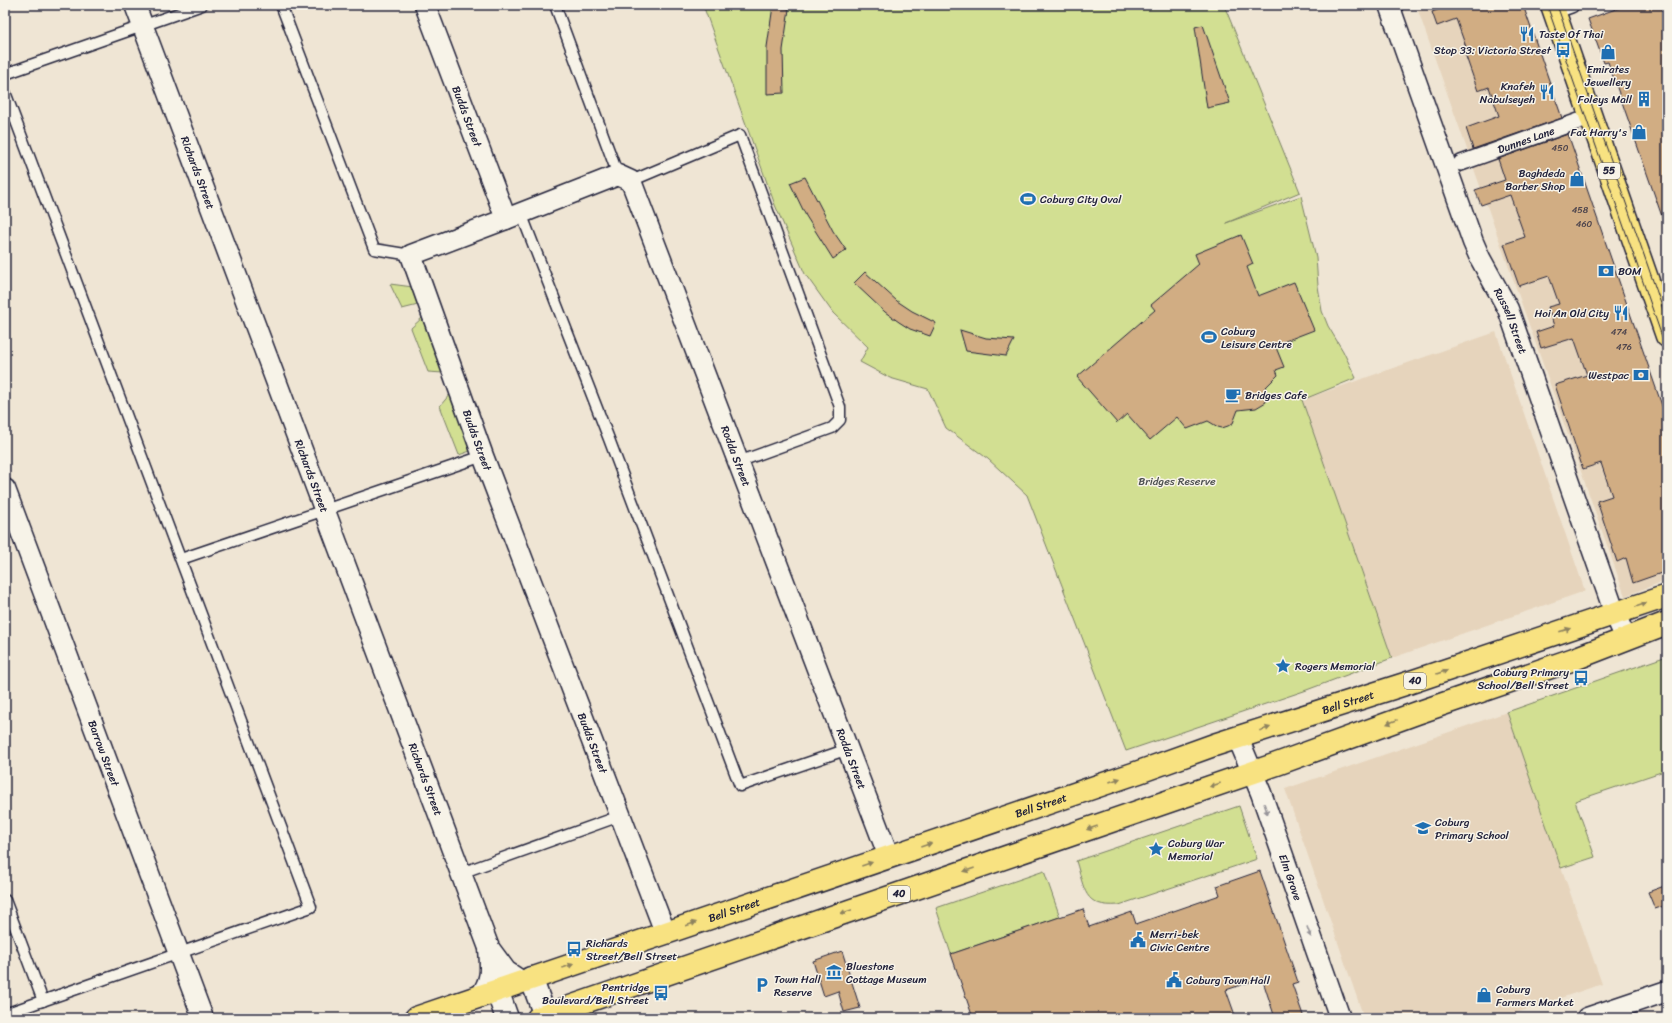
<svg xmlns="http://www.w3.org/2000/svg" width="1672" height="1023" viewBox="0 0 1672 1023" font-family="Sriracha,sans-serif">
	<rect width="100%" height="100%" fill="#efe5d4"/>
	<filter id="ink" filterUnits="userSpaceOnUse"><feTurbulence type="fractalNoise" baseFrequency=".025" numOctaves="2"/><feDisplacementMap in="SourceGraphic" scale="8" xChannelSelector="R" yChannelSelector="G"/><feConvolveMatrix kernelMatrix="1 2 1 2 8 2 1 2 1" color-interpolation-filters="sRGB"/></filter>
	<g filter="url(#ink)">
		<!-- built -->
		<g fill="#e6d4bc">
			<polygon points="1416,5 1524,5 1667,421 1667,580 1625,596"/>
			<polygon points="1496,332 1585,591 1392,658 1302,400"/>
			<polygon points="1507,712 1602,984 1501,1018 1364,1018 1285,789"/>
		</g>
		<!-- green -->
		<g fill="#d2df92" stroke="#7a8066">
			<polygon points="703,5 1224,5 1300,192 1226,223 1301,196 1316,257 1318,286 1322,311 1328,326 1343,351 1356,378 1302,400 1392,658 1304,691 1126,751 1027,495 988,459 946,428 928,389 890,378 860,362 868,347 833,313 805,274 775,205"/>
			<polygon points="390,284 413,287 418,305 402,309"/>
			<polygon points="422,318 443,373 428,372 411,328"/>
			<polygon points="450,394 473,450 459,455 440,406"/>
			<polygon points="1667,656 1667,770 1575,801 1595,857 1561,868 1507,712"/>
			<path d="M1239,806L1257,859L1119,905C1083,908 1085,889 1076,861Z"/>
			<polygon points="1044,871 1060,917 951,954 936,908"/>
		</g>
		<!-- building -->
		<g fill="#d1ad83" stroke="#22223b">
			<polygon points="1441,5 1523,5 1562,118 1473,149 1466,128 1499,116 1489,87 1478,91 1463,48 1466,47 1456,19 1437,26 1432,12 1443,8"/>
			<polygon points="1627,5 1667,5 1667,224 1665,225 1608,62 1604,63 1588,19"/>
			<polygon points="773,6 789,9 783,50 784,93 767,94 767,47"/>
			<polygon points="1203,25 1230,103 1207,108 1195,27"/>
			<polygon points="1568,134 1667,420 1667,571 1633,583 1626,558 1617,562 1597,501 1612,496 1601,463 1583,469 1555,385 1587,375 1574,338 1541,348 1536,332 1554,326 1548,307 1559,304 1549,276 1519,286 1504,244 1525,237 1510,195 1481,205 1475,190 1505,180 1498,159"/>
			<polygon points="805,177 833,231 846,250 833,259 806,216 790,183"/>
			<polygon points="1241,235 1253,264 1247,267 1258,296 1294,282 1314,330 1275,345 1284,367 1276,370 1278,375 1264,389 1267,397 1266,402 1256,408 1238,410 1233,423 1228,426 1222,428 1218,427 1208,421 1187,429 1177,417 1150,440 1127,414 1117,423 1077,377 1155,310 1151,305 1199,264 1195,254"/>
			<polygon points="865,272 897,301 912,311 936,323 930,336 910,329 899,322 885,312 854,283"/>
			<polygon points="960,330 986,338 1014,340 1006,356 966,351"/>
			<polygon points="1260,871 1298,982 1292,984 1304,1018 1275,1018 1262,978 1226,990 1236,1018 973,1018 951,954 1083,909 1089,927 1132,912 1136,924 1220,895 1217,886"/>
			<polygon points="1667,885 1667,905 1655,909 1648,892"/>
			<polygon points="842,951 860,1008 844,1012 838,991 824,996 813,961"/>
		</g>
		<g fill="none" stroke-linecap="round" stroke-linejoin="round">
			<defs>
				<g id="service">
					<polyline points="281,5 374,249 411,255"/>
					<polyline points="555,5 618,175"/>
					<polyline points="5,74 202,5"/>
					<polyline points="5,92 311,907 5,1014"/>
					<polyline points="631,181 740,135 840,407 840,420 832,428 738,462"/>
					<polyline points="521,213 609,439 740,786 848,749"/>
					<polyline points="181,559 483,456"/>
					<polyline points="461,873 620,816"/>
					<polyline points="5,900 43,1001"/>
				</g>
				<g id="pedestrian">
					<polyline points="1554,11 1571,5"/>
					<path id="s1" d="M1461,163L1590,117"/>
				</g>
				<g id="minor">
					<path id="s2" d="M135,5L489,948C490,967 493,978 481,995"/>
					<path id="s3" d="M425,5L506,219L411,255L483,456L665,932"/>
					<path id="s4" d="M1389,5L1473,242L1480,258L1508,309L1615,614L1626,639"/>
					<path id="s5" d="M506,219L618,175L631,181L889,857"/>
					<path id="s6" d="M5,489L203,1018"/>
					<path id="s7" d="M1238,738L1261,793L1340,1018"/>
					<polyline points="489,948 506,971 521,981"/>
					<polyline points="1587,1018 1667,991"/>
				</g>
				<g id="tertiary">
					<polyline points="531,978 546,1018"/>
					<polyline points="497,990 507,1018"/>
				</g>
				<g id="trunk">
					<polyline points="1552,5 1667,336"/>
					<path id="s8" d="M416,1018L1139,772L1214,745L1405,684L1667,596"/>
					<polyline points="538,1018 1277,764 1417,713 1574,659 1667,623"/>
				</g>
			</defs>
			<!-- service casing -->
			<use href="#service" stroke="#22223b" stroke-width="13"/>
			<!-- pedestrian casing -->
			<use href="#pedestrian" stroke="#22223b" stroke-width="18"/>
			<!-- minor casing -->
			<use href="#minor" stroke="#22223b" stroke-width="23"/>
			<!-- tertiary casing -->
			<use href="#tertiary" stroke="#22223b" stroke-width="25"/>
			<!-- trunk casing -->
			<use href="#trunk" stroke="#22223b" stroke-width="25"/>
			<!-- service -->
			<use href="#service" stroke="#f7f3e8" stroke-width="10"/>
			<!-- pedestrian -->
			<use href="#pedestrian" stroke="#f7f3e8" stroke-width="15"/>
			<!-- minor -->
			<use href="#minor" stroke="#f7f3e8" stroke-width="20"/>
			<!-- tertiary -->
			<use href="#tertiary" stroke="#f7f3e8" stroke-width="22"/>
			<!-- trunk -->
			<use href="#trunk" stroke="#f8e281" stroke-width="22"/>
			<!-- tram -->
			<g stroke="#22223b" stroke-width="1">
				<polyline points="1547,5 1667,351"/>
				<polyline points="1557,5 1667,321"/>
			</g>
		</g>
		<!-- one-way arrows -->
		<defs><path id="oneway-solid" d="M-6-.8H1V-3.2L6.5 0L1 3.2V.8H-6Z"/></defs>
		<g fill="#8d825e">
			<use href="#oneway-solid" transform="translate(1641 605) rotate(-19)"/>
			<use href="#oneway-solid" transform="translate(1565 630) rotate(-18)"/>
			<use href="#oneway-solid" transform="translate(1442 672) rotate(-19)"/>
			<use href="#oneway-solid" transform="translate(1392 722) rotate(159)"/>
			<use href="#oneway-solid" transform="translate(1265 729) rotate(-18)"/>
			<use href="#oneway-solid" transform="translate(1115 780) rotate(-19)"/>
			<use href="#oneway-solid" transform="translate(1215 785) rotate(161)"/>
			<use href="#oneway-solid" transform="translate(1092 828) rotate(161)"/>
			<use href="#oneway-solid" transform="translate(926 845) rotate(-19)"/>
			<use href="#oneway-solid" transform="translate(867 864) rotate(-19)"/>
			<use href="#oneway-solid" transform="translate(969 870) rotate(161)"/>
			<use href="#oneway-solid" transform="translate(846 912) rotate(161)"/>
			<use href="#oneway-solid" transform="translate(691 924) rotate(-19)"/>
			<use href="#oneway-solid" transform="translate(568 966) rotate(-19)"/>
		</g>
		<g fill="#97959a">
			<use href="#oneway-solid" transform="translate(1266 809) rotate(71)"/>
			<use href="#oneway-solid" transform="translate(1309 932) rotate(70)"/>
		</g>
	</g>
	<!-- icons -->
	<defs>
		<symbol id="restaurant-bare" viewBox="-9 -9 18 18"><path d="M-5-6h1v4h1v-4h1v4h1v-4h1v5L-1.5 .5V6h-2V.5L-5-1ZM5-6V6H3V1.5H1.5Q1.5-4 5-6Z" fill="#1f6fb2" stroke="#f7f3e8" stroke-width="2.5" paint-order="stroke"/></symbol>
		<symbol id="bus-bare" viewBox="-9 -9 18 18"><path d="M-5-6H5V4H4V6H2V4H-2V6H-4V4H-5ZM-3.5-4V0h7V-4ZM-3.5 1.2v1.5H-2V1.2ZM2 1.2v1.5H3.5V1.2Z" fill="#1f6fb2" stroke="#f7f3e8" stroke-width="2.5" paint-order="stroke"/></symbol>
		<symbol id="shop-bare" viewBox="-9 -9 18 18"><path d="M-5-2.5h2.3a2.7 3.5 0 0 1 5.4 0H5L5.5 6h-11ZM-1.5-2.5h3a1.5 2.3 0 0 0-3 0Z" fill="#1f6fb2" stroke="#f7f3e8" stroke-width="2.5" paint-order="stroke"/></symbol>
		<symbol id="building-bare" viewBox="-9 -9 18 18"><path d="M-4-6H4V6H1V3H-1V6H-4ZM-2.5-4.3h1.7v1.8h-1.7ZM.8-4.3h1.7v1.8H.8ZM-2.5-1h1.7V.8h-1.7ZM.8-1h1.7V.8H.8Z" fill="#1f6fb2" stroke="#f7f3e8" stroke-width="2.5" paint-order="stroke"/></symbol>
		<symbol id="stadium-bare" viewBox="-9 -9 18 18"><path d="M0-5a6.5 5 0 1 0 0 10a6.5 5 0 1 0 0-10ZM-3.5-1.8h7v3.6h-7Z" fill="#1f6fb2" stroke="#f7f3e8" stroke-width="2.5" paint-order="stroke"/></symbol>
		<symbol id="bank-bare" viewBox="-9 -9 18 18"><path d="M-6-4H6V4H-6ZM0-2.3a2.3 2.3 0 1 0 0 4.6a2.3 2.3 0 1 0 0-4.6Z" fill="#1f6fb2" stroke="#f7f3e8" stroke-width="2.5" paint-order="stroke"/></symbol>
		<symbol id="cafe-bare" viewBox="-9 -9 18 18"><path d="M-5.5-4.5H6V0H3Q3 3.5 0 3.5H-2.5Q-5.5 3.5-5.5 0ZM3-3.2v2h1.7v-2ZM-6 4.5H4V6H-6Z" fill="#1f6fb2" stroke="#f7f3e8" stroke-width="2.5" paint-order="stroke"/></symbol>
		<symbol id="sight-bare" viewBox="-9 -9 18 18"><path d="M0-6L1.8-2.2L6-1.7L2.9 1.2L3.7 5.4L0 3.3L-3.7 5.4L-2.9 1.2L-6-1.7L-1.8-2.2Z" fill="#1f6fb2" stroke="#f7f3e8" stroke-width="2.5" paint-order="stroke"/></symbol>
		<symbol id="school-bare" viewBox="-9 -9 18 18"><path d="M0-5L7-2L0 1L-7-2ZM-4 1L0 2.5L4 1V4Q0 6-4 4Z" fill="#1f6fb2" stroke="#f7f3e8" stroke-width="2.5" paint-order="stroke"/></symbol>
		<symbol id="civic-bare" viewBox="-9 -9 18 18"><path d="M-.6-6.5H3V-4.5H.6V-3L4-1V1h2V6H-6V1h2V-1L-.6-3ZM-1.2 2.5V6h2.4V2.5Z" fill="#1f6fb2" stroke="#f7f3e8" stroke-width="2.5" paint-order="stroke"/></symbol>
		<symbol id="museum-bare" viewBox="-9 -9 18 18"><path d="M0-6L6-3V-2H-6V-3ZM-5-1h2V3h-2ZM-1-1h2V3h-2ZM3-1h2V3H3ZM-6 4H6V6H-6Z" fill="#1f6fb2" stroke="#f7f3e8" stroke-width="2.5" paint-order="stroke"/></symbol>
		<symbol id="parking-bare" viewBox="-9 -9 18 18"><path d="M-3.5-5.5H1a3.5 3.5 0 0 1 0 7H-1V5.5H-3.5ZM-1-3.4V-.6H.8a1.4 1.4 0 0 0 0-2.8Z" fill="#1f6fb2" stroke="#f7f3e8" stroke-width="2.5" paint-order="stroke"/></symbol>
	</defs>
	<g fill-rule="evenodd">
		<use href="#restaurant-bare" x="1516" y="23" width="22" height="22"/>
		<use href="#bus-bare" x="1552" y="39" width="22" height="22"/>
		<use href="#shop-bare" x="1597" y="41" width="22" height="22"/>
		<use href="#restaurant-bare" x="1536" y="81" width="22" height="22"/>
		<use href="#building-bare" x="1633" y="88" width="22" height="22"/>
		<use href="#shop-bare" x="1628" y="121" width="22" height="22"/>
		<use href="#shop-bare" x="1566" y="168" width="22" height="22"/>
		<use href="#stadium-bare" x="1017" y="188" width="22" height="22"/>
		<use href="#bank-bare" x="1595" y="260" width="22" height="22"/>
		<use href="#restaurant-bare" x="1610" y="302" width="22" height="22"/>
		<use href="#stadium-bare" x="1198" y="326" width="22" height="22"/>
		<use href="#bank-bare" x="1630" y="364" width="22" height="22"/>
		<use href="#cafe-bare" x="1222" y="384" width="22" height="22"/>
		<use href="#sight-bare" x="1272" y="655" width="22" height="22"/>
		<use href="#bus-bare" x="1570" y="667" width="22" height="22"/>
		<use href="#school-bare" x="1412" y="817" width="22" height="22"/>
		<use href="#sight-bare" x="1145" y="838" width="22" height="22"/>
		<use href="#civic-bare" x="1127" y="929" width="22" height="22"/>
		<use href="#bus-bare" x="563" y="938" width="22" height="22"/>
		<use href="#museum-bare" x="823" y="961" width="22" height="22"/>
		<use href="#civic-bare" x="1163" y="969" width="22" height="22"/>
		<use href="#parking-bare" x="751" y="974" width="22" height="22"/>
		<use href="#bus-bare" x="650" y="982" width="22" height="22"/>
		<use href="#shop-bare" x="1473" y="984" width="22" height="22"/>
	</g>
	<g text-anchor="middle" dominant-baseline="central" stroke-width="3" stroke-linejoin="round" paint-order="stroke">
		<!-- number labels -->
		<g font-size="9" fill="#4e454d">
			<text x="1560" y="148">450</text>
			<text x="1580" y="210">458</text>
			<text x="1584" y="224">460</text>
			<text x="1619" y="332">474</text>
			<text x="1624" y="347">476</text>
		</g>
		<!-- shield labels -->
		<g fill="#f7f3e8" stroke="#62616f" stroke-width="1">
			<rect x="1598" y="163" width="22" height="16" rx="3"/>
			<rect x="1404" y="673" width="22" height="16" rx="3"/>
			<rect x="888" y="886" width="22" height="16" rx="3"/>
		</g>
		<g font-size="10" font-weight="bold" fill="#22223b">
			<text x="1609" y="171">55</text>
			<text x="1415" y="681">40</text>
			<text x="899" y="894">40</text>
		</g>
		<!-- poi labels -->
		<g font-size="11" fill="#22223b" stroke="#f7f3e8" text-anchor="start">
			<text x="1539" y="34">Taste Of Thai</text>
			<text x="1551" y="50" text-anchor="end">Stop 33: Victoria Street</text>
			<text x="1608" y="69" text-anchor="middle">Emirates<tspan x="1608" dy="13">Jewellery</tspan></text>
			<text x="1535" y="86" text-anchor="end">Knafeh<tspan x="1535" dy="13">Nabulseyeh</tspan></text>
			<text x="1632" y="99" text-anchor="end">Foleys Mall</text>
			<text x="1627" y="132" text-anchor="end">Fat Harry's</text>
			<text x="1565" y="173" text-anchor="end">Baghdeda<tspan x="1565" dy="13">Barber Shop</tspan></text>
			<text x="1040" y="199">Coburg City Oval</text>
			<text x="1618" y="271">BOM</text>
			<text x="1609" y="313" text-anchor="end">Hoi An Old City</text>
			<text x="1221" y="331">Coburg<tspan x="1221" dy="13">Leisure Centre</tspan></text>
			<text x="1629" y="375" text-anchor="end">Westpac</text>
			<text x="1245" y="395">Bridges Cafe</text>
			<text x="1295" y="666">Rogers Memorial</text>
			<text x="1569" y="672" text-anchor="end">Coburg Primary<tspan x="1569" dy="13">School/Bell Street</tspan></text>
			<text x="1435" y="822">Coburg<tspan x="1435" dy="13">Primary School</tspan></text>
			<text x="1168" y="843">Coburg War<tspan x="1168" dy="13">Memorial</tspan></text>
			<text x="1150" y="934">Merri-bek<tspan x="1150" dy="13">Civic Centre</tspan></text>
			<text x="586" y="943">Richards<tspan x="586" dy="13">Street/Bell Street</tspan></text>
			<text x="846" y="966">Bluestone<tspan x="846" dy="13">Cottage Museum</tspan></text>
			<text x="774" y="979">Town Hall<tspan x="774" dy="13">Reserve</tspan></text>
			<text x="1186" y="980">Coburg Town Hall</text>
			<text x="649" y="987" text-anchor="end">Pentridge<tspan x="649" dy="13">Boulevard/Bell Street</tspan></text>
			<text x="1496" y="989">Coburg<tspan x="1496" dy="13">Farmers Market</tspan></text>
		</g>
		<!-- street labels -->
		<g font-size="11" fill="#22223b" stroke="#f7f3e8">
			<text stroke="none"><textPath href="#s3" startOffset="119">Budds Street</textPath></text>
			<text stroke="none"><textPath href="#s1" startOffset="69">Dunnes Lane</textPath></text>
			<text stroke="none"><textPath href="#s2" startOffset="179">Richards Street</textPath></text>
			<text stroke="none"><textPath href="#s4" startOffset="339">Russell Street</textPath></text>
			<text stroke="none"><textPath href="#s3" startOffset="527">Budds Street</textPath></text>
			<text stroke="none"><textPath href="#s5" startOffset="429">Rodda Street</textPath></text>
			<text stroke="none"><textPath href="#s2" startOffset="503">Richards Street</textPath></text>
			<text stroke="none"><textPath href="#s8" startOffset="984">Bell Street</textPath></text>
			<text stroke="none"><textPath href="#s3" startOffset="851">Budds Street</textPath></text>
			<text stroke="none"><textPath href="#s6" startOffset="282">Barrow Street</textPath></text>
			<text stroke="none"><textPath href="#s5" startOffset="753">Rodda Street</textPath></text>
			<text stroke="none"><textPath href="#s2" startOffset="827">Richards Street</textPath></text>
			<text stroke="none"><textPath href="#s8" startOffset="660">Bell Street</textPath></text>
			<text stroke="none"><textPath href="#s7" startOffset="149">Elm Grove</textPath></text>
			<text stroke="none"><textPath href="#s8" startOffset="336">Bell Street</textPath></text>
		</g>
		<!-- park labels -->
		<g font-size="11" fill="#4e5151" stroke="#f7f3e8">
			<text x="1177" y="481">Bridges Reserve</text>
		</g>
	</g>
	<!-- margin -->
	<rect width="1672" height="1023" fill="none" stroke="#f7f3e8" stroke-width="20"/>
	<rect x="10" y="10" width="1652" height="1003" fill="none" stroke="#22223b" stroke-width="1.5" filter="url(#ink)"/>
</svg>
